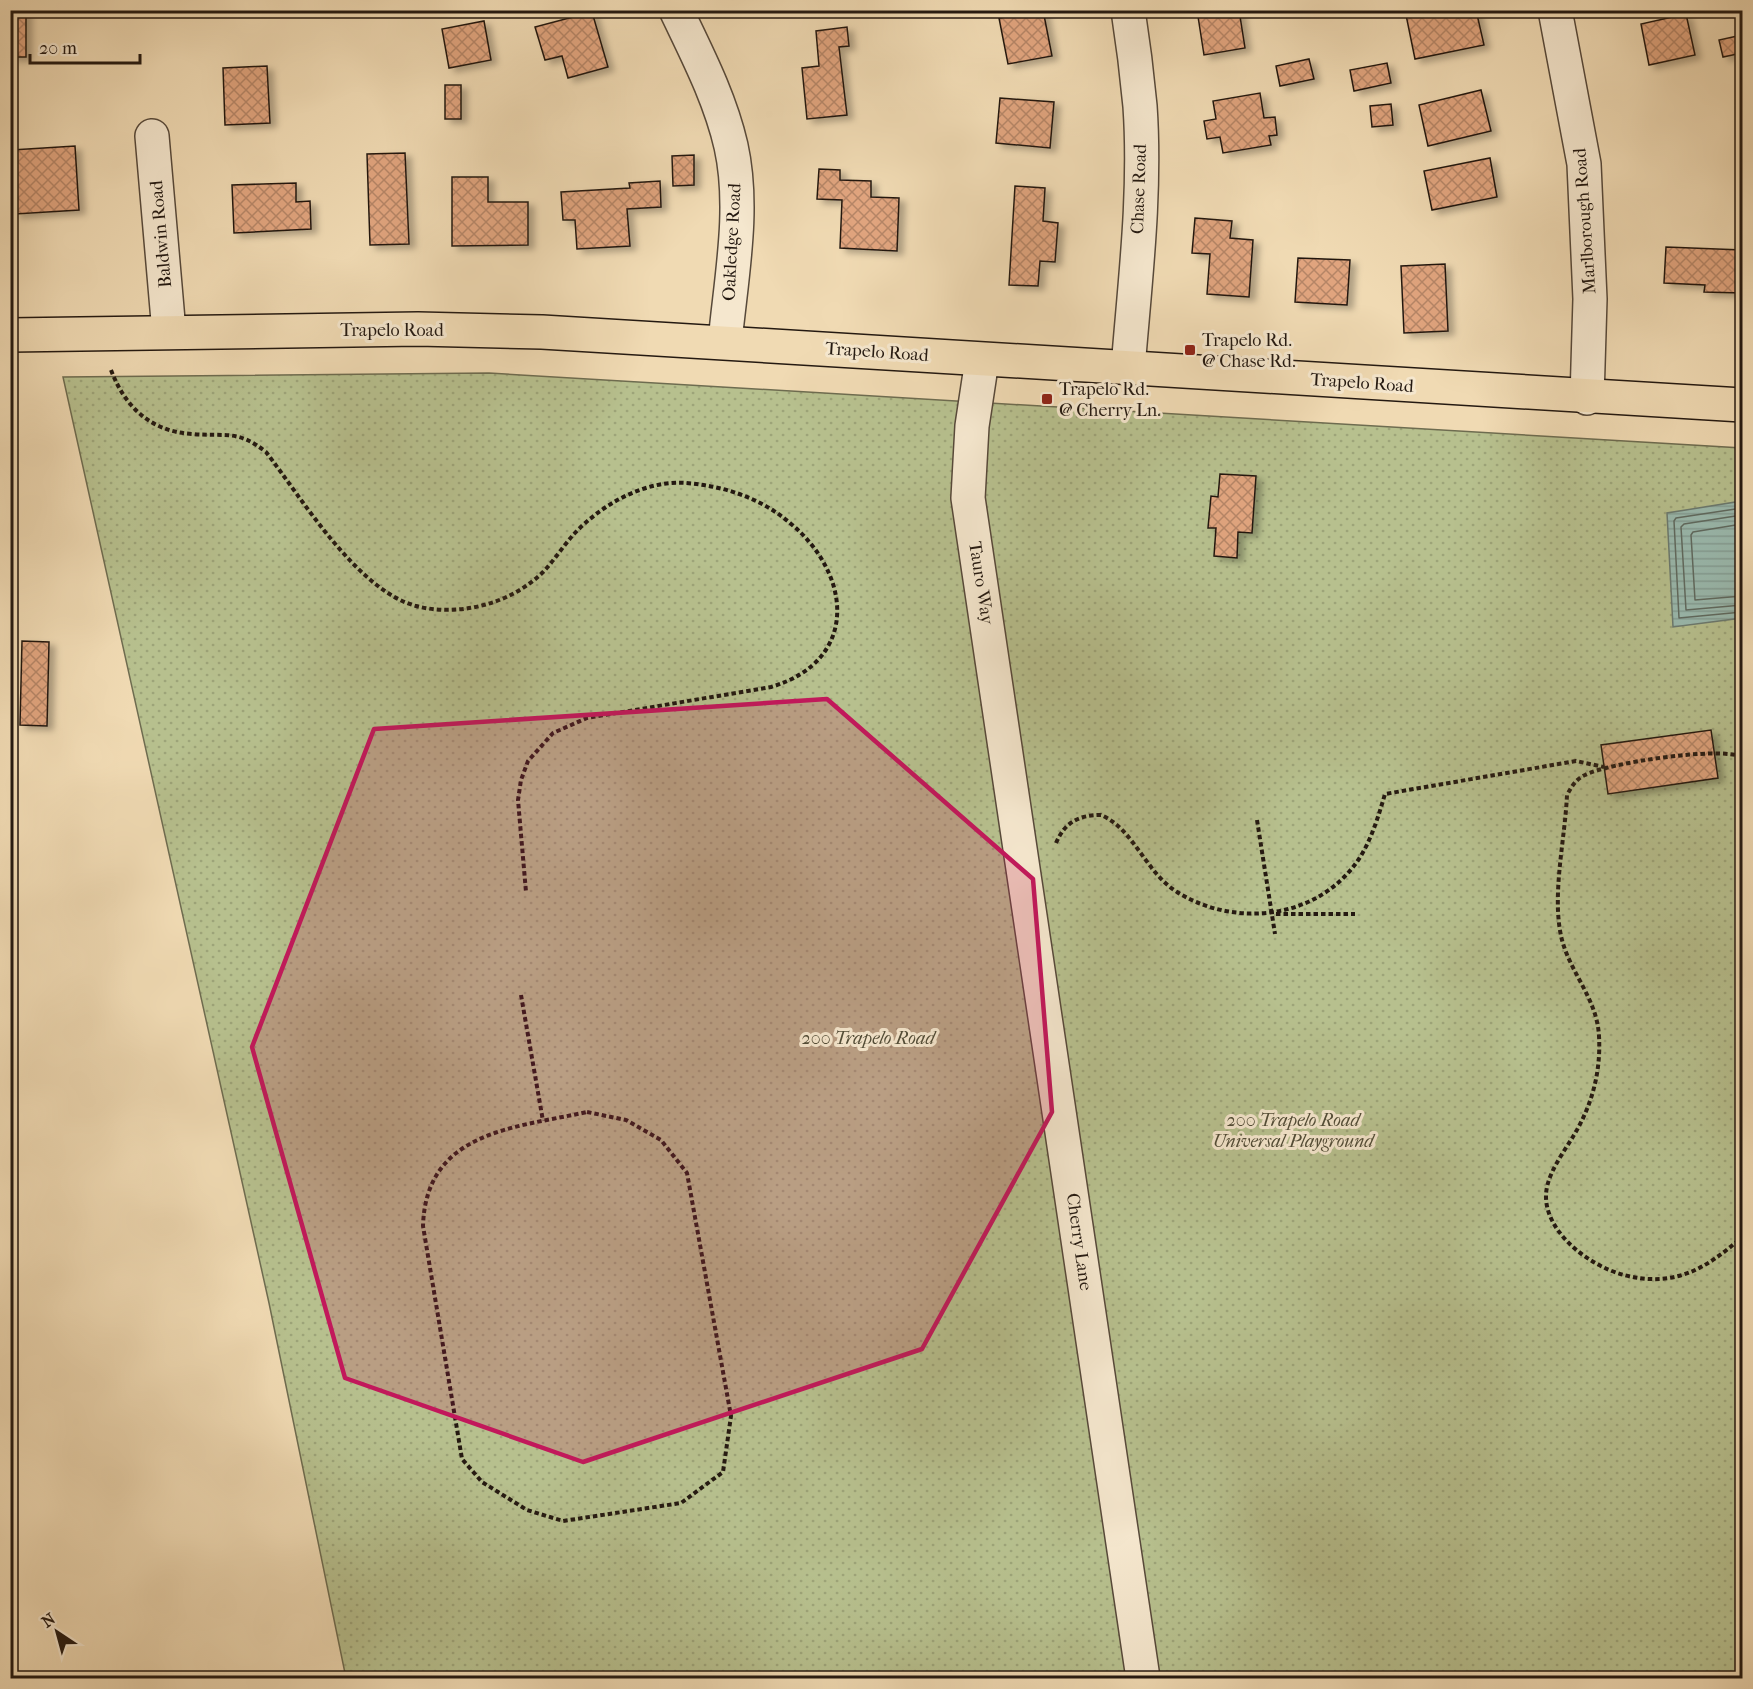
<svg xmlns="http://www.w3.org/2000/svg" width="1753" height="1689" viewBox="0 0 1753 1689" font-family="'IM FELL French Canon',serif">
	<defs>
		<pattern id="park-dots" width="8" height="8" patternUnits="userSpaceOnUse" patternTransform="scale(1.5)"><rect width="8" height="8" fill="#b7c08e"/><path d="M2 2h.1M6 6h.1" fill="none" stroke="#9da479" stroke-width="1.8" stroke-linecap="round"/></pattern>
		<pattern id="water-rules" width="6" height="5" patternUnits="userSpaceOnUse" patternTransform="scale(1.5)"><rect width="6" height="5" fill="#9abaaf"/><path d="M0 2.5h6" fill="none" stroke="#859f96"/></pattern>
		<pattern id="building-cross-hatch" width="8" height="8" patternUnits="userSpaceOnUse" patternTransform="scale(1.5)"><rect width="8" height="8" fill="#e0a47e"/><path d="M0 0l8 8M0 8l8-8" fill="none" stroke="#b58566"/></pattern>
		<filter id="shadow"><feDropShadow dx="6" dy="4" stdDeviation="3" flood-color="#0004"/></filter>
	</defs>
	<rect width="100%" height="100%" fill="#f0dab3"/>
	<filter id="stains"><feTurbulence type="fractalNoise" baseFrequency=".00333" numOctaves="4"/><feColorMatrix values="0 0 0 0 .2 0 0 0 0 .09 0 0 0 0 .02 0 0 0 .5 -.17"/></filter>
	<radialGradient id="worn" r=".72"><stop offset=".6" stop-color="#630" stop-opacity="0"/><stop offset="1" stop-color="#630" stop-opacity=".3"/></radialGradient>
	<!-- park -->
	<polygon fill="url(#park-dots)" stroke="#6e6c50" stroke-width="1.5" points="489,373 1742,448 1742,1678 346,1678 269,1303 63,377"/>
	<!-- water -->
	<polygon fill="url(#water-rules)" stroke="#6b7a70" stroke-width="1.5" points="1742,501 1742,618 1673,627 1667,513"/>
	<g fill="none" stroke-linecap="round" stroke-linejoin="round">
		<!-- shore -->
		<g stroke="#5f6a60" stroke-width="1.5">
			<polyline points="1742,508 1676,518 1674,521 1679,618 1742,612"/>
			<polyline points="1742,515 1684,524 1681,527 1686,610 1742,605"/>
			<polyline points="1742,524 1693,532 1691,535 1695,600 1742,596"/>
		</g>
	</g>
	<!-- building -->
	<g fill="url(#building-cross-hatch)" stroke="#241911" stroke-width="1.5" filter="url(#shadow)">
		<rect x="10" y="10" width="16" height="47"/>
		<polygon points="1043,10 1052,56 1008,64 999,18"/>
		<polygon points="1197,10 1239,10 1245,48 1204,55"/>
		<polygon points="1405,10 1476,10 1484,45 1415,59"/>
		<polygon points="592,12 608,67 568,78 562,56 545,60 535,27"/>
		<polygon points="1686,14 1695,55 1649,65 1641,24"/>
		<polygon points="484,21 491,60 449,68 442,29"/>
		<polygon points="847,27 849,46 839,47 847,115 807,119 802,68 819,66 816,31"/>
		<polygon points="1742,35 1742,53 1723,57 1719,40"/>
		<polygon points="1309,59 1314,79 1280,86 1276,66"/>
		<polygon points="1387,63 1391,83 1354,91 1350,70"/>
		<polygon points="267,66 270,123 225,125 223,68"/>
		<rect x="445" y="85" width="16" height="34"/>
		<polygon points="1481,90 1491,131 1428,146 1419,105"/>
		<polygon points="1260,93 1264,118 1275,117 1277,135 1269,136 1271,145 1223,153 1220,137 1207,139 1204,121 1216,119 1213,101"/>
		<polygon points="1000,98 1054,102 1050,148 996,143"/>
		<polygon points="1391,104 1393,125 1372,127 1370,106"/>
		<polygon points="75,146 79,210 15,214 12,150"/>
		<polygon points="405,153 409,244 370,245 367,154"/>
		<polygon points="694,155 694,185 673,186 672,156"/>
		<polygon points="1490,158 1497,197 1432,210 1424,171"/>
		<polygon points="819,169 840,170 840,180 871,181 871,197 899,198 897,251 840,248 842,200 817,199"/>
		<polygon points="452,177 488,177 488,202 528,202 528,245 452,246"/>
		<polygon points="660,181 661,207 627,209 630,246 577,249 575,220 563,220 561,192 630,188 629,183"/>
		<polygon points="296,183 296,202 310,201 311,229 234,233 232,185"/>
		<polygon points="1015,186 1045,188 1043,221 1058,223 1055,262 1040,261 1038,286 1009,285"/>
		<polygon points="1195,218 1232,221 1230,238 1253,240 1249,297 1207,294 1210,254 1192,253"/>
		<polygon points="1666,247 1742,250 1742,293 1704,292 1705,285 1664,283"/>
		<polygon points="1298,258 1350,260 1347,305 1295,302"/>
		<polygon points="1445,264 1448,331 1404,333 1401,266"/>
		<polygon points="1220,474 1256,476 1252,533 1238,532 1237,558 1214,556 1216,528 1208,528 1211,496 1218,497"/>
		<polygon points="22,641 49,642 47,726 20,725"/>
		<polygon points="1711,730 1718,778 1608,794 1601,745"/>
	</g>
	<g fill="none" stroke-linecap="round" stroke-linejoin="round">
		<defs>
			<g id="minor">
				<path d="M676,10C697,54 720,98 731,146C745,209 731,278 725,342"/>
				<polyline points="1555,10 1584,164 1590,299 1587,398"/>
				<polyline points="152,136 169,332"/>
				<polyline points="982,360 972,426 968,498 1143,1678"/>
				<path d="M1128,368C1135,281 1146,193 1140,106C1137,74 1133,42 1128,10"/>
			</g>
			<polyline id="major" points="10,335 418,329 542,332 1742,405"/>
		</defs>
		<!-- minor casing -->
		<use href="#minor" stroke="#57493a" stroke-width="36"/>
		<!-- major casing -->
		<use href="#major" stroke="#241911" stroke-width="36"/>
		<!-- path -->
		<g stroke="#241911" stroke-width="4" stroke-dasharray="4.5 3" stroke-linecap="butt">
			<path d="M111,370C125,407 151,432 193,434C226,437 237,429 266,452C303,500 357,590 416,606C459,617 510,604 542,573C554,561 563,546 574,534C601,505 644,480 686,483C724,486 761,498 790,523C853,575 859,661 771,687L587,718L553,733L528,761L521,780L518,800L526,892"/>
			<path d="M1742,757C1720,746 1608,763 1585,775C1576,779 1572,786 1567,795C1565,840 1551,897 1562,940C1571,974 1597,999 1599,1036C1601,1072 1592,1105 1574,1135C1565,1150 1553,1166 1548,1183C1535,1226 1588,1266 1624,1275C1674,1288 1706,1269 1742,1237"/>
			<polyline points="1257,820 1275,934"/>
			<path d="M1056,843C1065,822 1079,815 1101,815C1134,829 1145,872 1177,892C1238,930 1324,918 1362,854C1373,835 1379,814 1385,794L1576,761L1604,767"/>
			<polyline points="1276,914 1355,914"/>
			<polyline points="521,995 543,1121"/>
			<path d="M587,1112L626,1120L661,1140L687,1173L731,1416L723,1472L681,1503L563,1521L527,1510L482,1482L462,1459L423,1226C426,1131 514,1128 587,1112Z"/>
		</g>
		<!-- minor -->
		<use href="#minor" stroke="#f5e7ce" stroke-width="33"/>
		<!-- major -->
		<use href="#major" stroke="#f0dab3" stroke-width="33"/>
	</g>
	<!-- marked area -->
	<path fill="#c2185b" fill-opacity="0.2" stroke="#c2185b" stroke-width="4.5" stroke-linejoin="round" d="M827,699L1033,879L1052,1112L922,1349L583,1462L345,1378L252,1047L374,729Z"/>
	<!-- markers -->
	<g fill="#8f2418" stroke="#f5e7ce" stroke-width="2">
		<rect x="1184" y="344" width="12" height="12" rx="3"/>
		<rect x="1041" y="393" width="12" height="12" rx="3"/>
	</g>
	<g text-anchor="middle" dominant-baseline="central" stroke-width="6" stroke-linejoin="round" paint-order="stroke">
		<!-- street labels -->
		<g font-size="18" fill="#241911" stroke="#f5e7ce">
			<text transform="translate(1139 189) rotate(-88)">Chase Road</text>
			<text transform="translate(1585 221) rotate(-94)">Marlborough Road</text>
			<text transform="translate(161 234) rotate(-95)">Baldwin Road</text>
			<text transform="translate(732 242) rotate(-87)">Oakledge Road</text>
			<text x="392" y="330">Trapelo Road</text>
			<text transform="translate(877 352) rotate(4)">Trapelo Road</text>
			<text transform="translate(1362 383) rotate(4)">Trapelo Road</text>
			<text transform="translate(981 583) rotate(81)">Tauro Way</text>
			<text transform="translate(1079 1242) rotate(82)">Cherry Lane</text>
		</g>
		<!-- poi labels -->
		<g font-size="18" fill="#241911" stroke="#f5e7ce" text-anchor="start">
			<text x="1202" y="340">Trapelo Rd.<tspan x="1202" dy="21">@ Chase Rd.</tspan></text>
			<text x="1059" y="389">Trapelo Rd.<tspan x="1059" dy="21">@ Cherry Ln.</tspan></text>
		</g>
		<!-- park labels -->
		<g font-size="18" font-style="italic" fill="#504b36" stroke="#f5e7ce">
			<text x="868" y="1038">200 Trapelo Road</text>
			<text x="1293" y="1120">200 Trapelo Road<tspan x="1293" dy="21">Universal Playground</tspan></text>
		</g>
	</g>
	<!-- margin -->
	<rect width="1753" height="1689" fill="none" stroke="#f0dab3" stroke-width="36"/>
	<rect x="12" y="12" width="1729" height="1665" fill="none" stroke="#241911" stroke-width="3"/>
	<rect x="18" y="18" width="1717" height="1653" fill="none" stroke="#241911" stroke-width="1.5"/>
	<!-- north arrow -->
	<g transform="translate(57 1632) rotate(324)" stroke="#f5e7ce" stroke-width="4.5" paint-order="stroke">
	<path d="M0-4.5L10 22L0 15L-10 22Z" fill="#241911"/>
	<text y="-9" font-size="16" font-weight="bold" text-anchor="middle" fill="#241911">N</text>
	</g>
	<!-- scale -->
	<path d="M30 54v9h110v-9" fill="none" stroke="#241911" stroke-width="3"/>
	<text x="39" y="54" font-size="18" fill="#241911" stroke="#f5e7ce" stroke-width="4.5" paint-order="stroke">20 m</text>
	<rect width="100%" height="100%" filter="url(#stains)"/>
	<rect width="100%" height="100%" fill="url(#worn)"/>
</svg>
